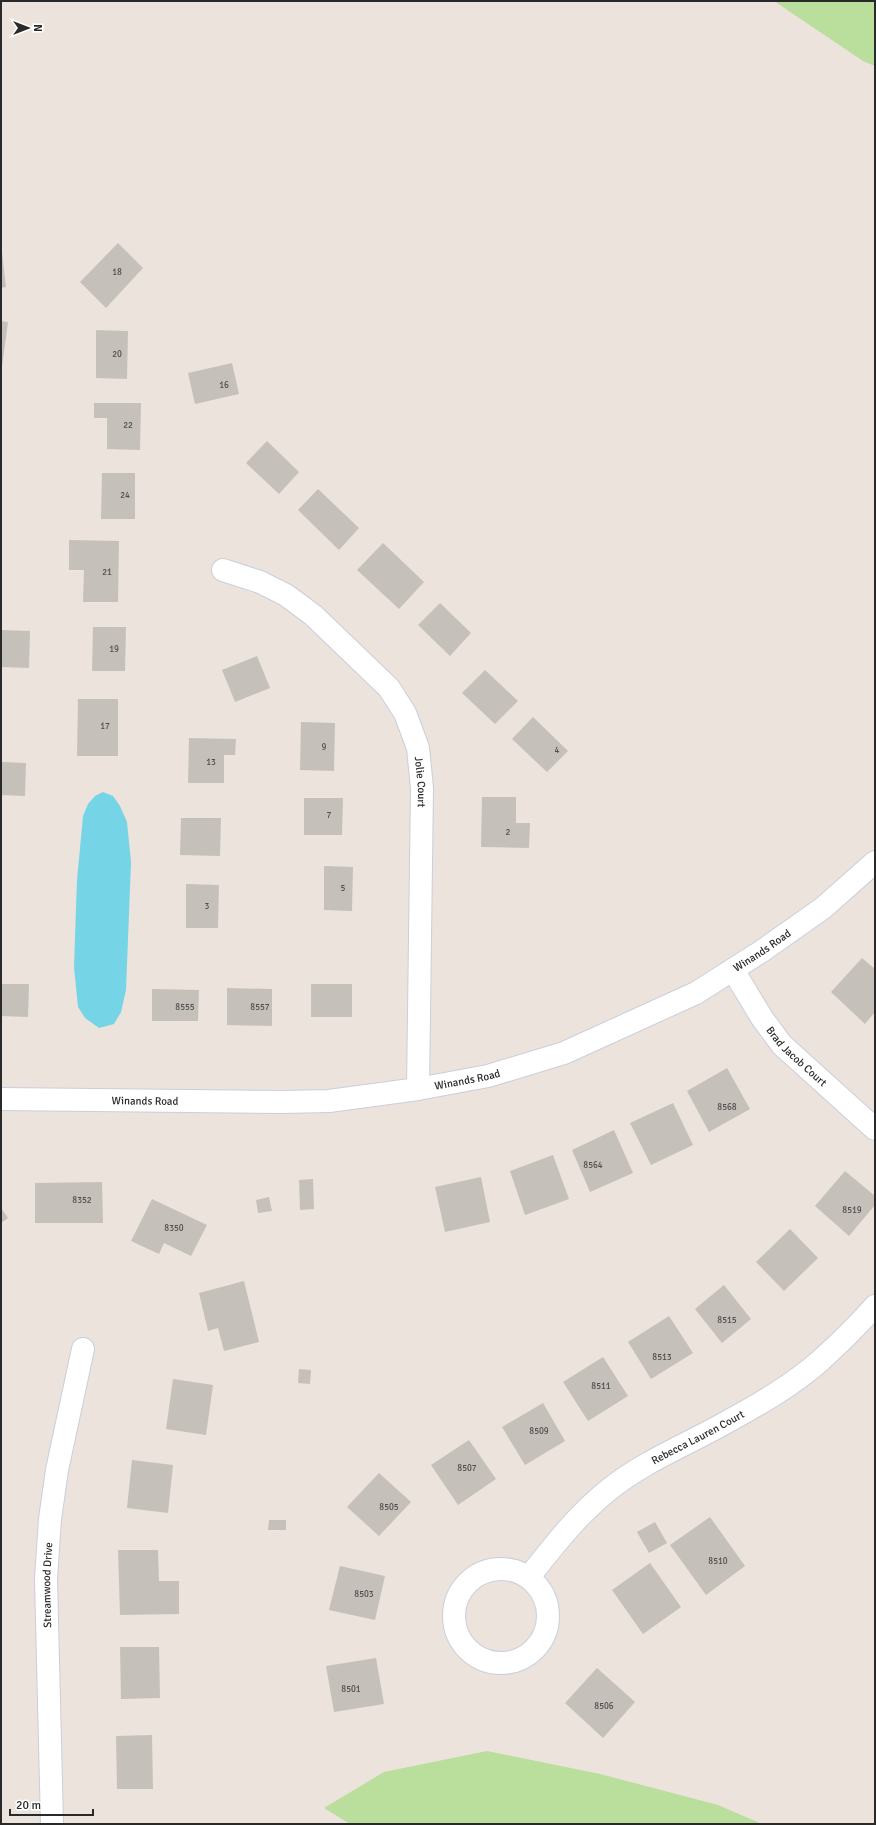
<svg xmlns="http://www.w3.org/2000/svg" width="876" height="1825" viewBox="0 0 876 1825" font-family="Signika,sans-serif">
	<rect width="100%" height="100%" fill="#ebe3dc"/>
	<!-- green -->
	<g fill="#bade9c">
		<polygon points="774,1 875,1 875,66 863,61"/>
		<polygon points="487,1751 600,1774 718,1805 762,1824 350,1824 324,1808 384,1772"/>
	</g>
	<!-- water -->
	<polygon fill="#75d5e6" points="103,792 113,796 120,806 127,822 131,862 126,990 121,1012 114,1024 99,1028 85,1018 78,1007 74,967 77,880 83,816 88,804 95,796"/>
	<!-- building -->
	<g fill="#c6c0bb">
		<polygon points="118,243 143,268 106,308 80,282"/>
		<polygon points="1,244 6,287 1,288"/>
		<polygon points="1,321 8,322 2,367 1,367"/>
		<polygon points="96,330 128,331 127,379 96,378"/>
		<polygon points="232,363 239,394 195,404 188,373"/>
		<polygon points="94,403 141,403 140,450 107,449 107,418 94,418"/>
		<polygon points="267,441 299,472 279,494 246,463"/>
		<polygon points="102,473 135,473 135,519 101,519"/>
		<polygon points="318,489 359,528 339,550 298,510"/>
		<polygon points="69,540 119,541 118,602 83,602 84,570 69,570"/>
		<polygon points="383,543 424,582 399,609 357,570"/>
		<polygon points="440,603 471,633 450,656 418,625"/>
		<polygon points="93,627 126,627 125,671 92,671"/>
		<polygon points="1,630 30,631 29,668 1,667"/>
		<polygon points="257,656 270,688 235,702 222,670"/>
		<polygon points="485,670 518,701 495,724 462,693"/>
		<polygon points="78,699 118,699 118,756 77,756"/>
		<polygon points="533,717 568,751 547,772 512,739"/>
		<polygon points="301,722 335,723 334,771 300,770"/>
		<polygon points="189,738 236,739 235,755 224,755 224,783 188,783"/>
		<polygon points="1,762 26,763 25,796 1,795"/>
		<polygon points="482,797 516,797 516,823 530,823 529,848 481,847"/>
		<polygon points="304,798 343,798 342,835 304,835"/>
		<polygon points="181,818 221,818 220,856 180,855"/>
		<polygon points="324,866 353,867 352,911 324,910"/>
		<polygon points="186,884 219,885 218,928 186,928"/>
		<polygon points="862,958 875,969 875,1012 865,1024 831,992"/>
		<polygon points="1,984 29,984 28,1017 1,1016"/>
		<rect x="311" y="984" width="41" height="33"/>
		<polygon points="227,988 272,989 272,1026 227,1025"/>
		<polygon points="152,989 199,990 198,1021 152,1021"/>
		<polygon points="727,1068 750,1109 709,1132 687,1091"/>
		<polygon points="673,1103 693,1145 651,1165 630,1123"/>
		<polygon points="614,1130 633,1173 590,1192 572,1150"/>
		<polygon points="553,1155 569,1199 525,1215 510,1171"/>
		<polygon points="845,1171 875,1196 875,1205 849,1236 815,1206"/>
		<polygon points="481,1177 490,1222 445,1232 435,1187"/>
		<polygon points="313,1179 314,1209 300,1210 299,1180"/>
		<polygon points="102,1182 103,1223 35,1223 35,1183"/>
		<polygon points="269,1197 272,1211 258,1213 256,1200"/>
		<polygon points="152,1199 207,1225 191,1256 164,1243 159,1254 131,1241"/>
		<polygon points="1,1208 8,1218 1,1223"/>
		<polygon points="790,1229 818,1258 784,1291 756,1262"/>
		<polygon points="244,1281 259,1342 224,1351 218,1328 208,1331 199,1293"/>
		<polygon points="724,1285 751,1319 722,1343 695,1309"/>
		<polygon points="669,1316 693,1353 651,1379 628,1342"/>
		<polygon points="603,1357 628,1396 588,1421 563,1382"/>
		<polygon points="299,1369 311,1370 310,1384 298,1383"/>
		<polygon points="173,1379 213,1385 206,1435 166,1429"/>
		<polygon points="543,1403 565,1441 525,1465 502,1427"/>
		<polygon points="469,1440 496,1479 458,1505 431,1465"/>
		<polygon points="132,1460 173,1465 168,1513 127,1508"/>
		<polygon points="379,1473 411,1502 379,1536 347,1507"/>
		<polygon points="710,1517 745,1566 706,1595 670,1545"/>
		<polygon points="269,1520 286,1520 286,1530 268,1530"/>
		<polygon points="655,1522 667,1543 649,1553 637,1532"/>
		<polygon points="118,1550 158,1550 159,1581 179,1581 179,1614 120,1615"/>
		<polygon points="650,1563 681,1607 643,1634 612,1590"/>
		<polygon points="340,1566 385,1576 375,1620 329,1610"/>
		<polygon points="120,1647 159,1647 160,1698 121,1699"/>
		<polygon points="376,1658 384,1704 334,1712 326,1666"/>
		<polygon points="597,1668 635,1702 603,1738 565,1703"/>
		<polygon points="152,1735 153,1789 117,1789 116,1736"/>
	</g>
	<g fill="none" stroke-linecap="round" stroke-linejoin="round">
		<defs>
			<g id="minor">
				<path id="s1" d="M223,570L260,582L286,595L313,615L389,688L405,713L418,748L422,788L418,1089"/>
				<path id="s2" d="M733,970L762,1018L782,1045L875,1129"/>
				<path id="s3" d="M1,1099L282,1102L329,1101L418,1089L488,1076L564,1053L696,993L762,951L823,908L875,862"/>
				<circle cx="501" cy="1616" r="47"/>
				<path id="s4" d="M529,1577C554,1545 579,1513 611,1488C645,1461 688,1444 725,1423C758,1405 793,1385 821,1360C840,1343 858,1325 875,1306"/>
				<path id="s5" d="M52,1824L46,1579L50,1519L57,1470L83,1349"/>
			</g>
		</defs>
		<!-- minor casing -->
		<use href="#minor" stroke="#cacfda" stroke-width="24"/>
		<!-- minor -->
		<use href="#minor" stroke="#fff" stroke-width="22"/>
	</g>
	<g text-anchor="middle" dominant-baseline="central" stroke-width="3.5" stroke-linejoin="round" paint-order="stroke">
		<!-- number labels -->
		<g font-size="9" fill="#504f4e">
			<text x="117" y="272">18</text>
			<text x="117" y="354">20</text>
			<text x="224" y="385">16</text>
			<text x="128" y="425">22</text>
			<text x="125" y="495">24</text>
			<text x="107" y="572">21</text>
			<text x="114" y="649">19</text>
			<text x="105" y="726">17</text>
			<text x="324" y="747">9</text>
			<text x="557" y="750">4</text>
			<text x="211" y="762">13</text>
			<text x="329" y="815">7</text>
			<text x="508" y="832">2</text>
			<text x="343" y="888">5</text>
			<text x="207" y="906">3</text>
			<text x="185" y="1007">8555</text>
			<text x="260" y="1007">8557</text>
			<text x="727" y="1107">8568</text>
			<text x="593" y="1165">8564</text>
			<text x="82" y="1200">8352</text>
			<text x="852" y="1210">8519</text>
			<text x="174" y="1228">8350</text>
			<text x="727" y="1320">8515</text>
			<text x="662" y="1357">8513</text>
			<text x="601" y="1386">8511</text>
			<text x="539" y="1431">8509</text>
			<text x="467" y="1468">8507</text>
			<text x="389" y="1507">8505</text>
			<text x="718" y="1561">8510</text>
			<text x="364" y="1594">8503</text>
			<text x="351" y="1689">8501</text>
			<text x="604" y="1706">8506</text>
		</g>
		<!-- street labels -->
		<g font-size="11" fill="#292929" stroke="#fff">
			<text stroke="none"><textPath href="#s1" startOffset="308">Jolie Court</textPath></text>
			<text stroke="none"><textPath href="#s3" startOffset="792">Winands Road</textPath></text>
			<text stroke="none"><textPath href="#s2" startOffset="108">Brad Jacob Court</textPath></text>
			<text stroke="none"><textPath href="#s3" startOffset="468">Winands Road</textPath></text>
			<text stroke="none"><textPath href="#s3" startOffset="144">Winands Road</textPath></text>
			<text stroke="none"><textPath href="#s4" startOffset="222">Rebecca Lauren Court</textPath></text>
			<text stroke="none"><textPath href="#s5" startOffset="239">Streamwood Drive</textPath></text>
		</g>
	</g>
	<!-- border -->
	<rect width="876" height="1825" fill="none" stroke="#292929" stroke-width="4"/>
	<!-- north arrow -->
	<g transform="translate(28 28) rotate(90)" stroke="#ffffff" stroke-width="3" paint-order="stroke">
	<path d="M0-3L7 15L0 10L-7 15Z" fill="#292929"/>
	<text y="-6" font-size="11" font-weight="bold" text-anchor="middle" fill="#292929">N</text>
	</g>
	<!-- scale -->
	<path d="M10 1809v6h83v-6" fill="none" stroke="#292929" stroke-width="2"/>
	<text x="16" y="1809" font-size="12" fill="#292929" stroke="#ffffff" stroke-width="3" paint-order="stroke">20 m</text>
</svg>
